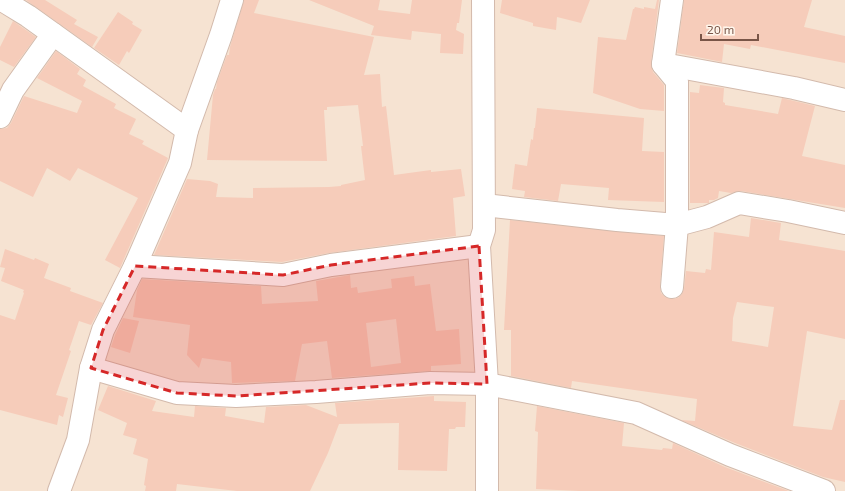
<svg xmlns="http://www.w3.org/2000/svg" width="845" height="491" viewBox="0 0 845 491" font-family="'Exo 2',sans-serif">
	<rect width="100%" height="100%" fill="#fef2e4"/>
	<!-- residential -->
	<rect fill="#f6e3d2" x="0" y="0" width="845" height="491"/>
	<!-- building -->
	<g fill="#f6ccba" fill-rule="evenodd">
		<polygon points="26,0 45,0 77,20 74,24 98,37 92,47"/>
		<polygon points="244,0 259,0 254,13 374,37 364,75 380,74 382,107 386,106 394,175 431,170 431,172 461,169 465,196 453,198 456,236 329,253 282,262 154,255 187,179 210,181 218,184 216,197 253,198 253,188 329,187 341,186 341,185 365,180 361,146 363,146 358,105 327,107 327,110 324,110 327,161 207,160 213,95 215,89 216,89 217,82 227,55 229,55 230,47"/>
		<polygon points="309,0 380,0 378,10 410,14 412,0 462,0 459,23 457,23 456,30 464,34 463,54 440,53 441,34 412,31 411,40 371,35 374,26"/>
		<polygon points="502,0 590,0 581,23 557,17 556,30 533,26 533,23 500,13"/>
		<polygon points="657,0 659,0 651,63 653,72 664,85 664,111 640,109 593,93 598,37 626,40 633,9 634,9 635,7 644,9 644,7 655,9"/>
		<polygon points="684,0 812,0 804,27 845,36 845,63 751,45 750,49 724,44 722,62 677,53"/>
		<polygon points="118,12 133,22 132,24 142,30 129,53 127,51 119,65 94,48"/>
		<polygon points="13,21 36,37 14,67 0,60 0,47"/>
		<polygon points="56,51 80,69 77,74 86,80 83,86 116,104 114,108 136,119 129,134 144,141 142,144 168,158 120,268 105,260 138,198 78,168 70,181 47,168 33,197 0,181 0,129 7,128 11,123 24,96 77,113 82,101 37,78"/>
		<polygon points="700,85 724,88 723,102 725,103 725,105 778,114 782,98 815,106 802,156 845,165 845,208 741,191 731,193 719,191 718,198 714,200 709,200 709,203 690,203 690,92 699,93"/>
		<polygon points="537,108 644,118 642,151 664,152 664,202 608,200 609,188 561,184 558,201 524,197 525,191 512,189 515,164 527,166 531,139 533,140 534,128 535,128"/>
		<path d="M751,218L781,223L779,240L845,251V339L807,331L793,426L832,430L840,400H845V482L823,477L735,443L681,420L695,421L697,399L572,381L571,388L511,376V330H504L510,220L664,236L660,286L661,293L665,297L671,299L678,298L682,294L684,288L686,271L705,273L706,269L711,270L714,232L749,237ZM737,302L774,307L768,347L732,341L733,318Z"/>
		<polygon points="5,249 34,260 35,258 49,264 44,278 71,288 70,291 103,303 91,325 79,321 69,350 71,351 56,395 68,398 63,417 59,415 57,425 0,410 0,315 15,320 24,293 23,292 24,290 1,281 5,268 0,267"/>
		<path d="M350,275L351,288L357,287L358,293L392,288L391,279L414,276L415,286L430,284L436,331L459,329L461,364L431,366V371L332,378L327,341L302,344L295,381L232,383L231,362L202,358L199,368L187,355L190,325L133,317L137,290L142,279L261,286L262,304L318,301L316,281ZM396,319L401,363L371,367L366,323Z"/>
		<polygon points="123,318 139,321 130,353 111,347 115,335"/>
		<polygon points="108,386 156,401 152,411 194,417 195,406 226,408 225,416 264,423 266,407 306,405 337,417 335,403 434,396 434,401 466,402 465,427 456,427 455,429 449,429 447,471 398,470 399,423 339,424 328,453 310,491 237,491 177,484 176,491 145,491 146,486 144,485 148,459 133,454 137,439 123,435 127,423 98,410"/>
		<polygon points="537,406 624,423 622,446 662,450 663,448 672,449 673,443 725,467 789,491 580,491 536,489 538,432 535,431"/>
	</g>
	<g fill="none" stroke-linecap="round" stroke-linejoin="round">
		<defs>
			<g id="minor">
				<polyline points="2,0 28,16 187,130"/>
				<polyline points="483,0 484,230 479,246 487,384 487,491"/>
				<polyline points="672,0 663,64 677,81 677,225 672,287"/>
				<polyline points="663,64 794,88 845,100"/>
				<polyline points="0,117 13,90 53,34"/>
				<polyline points="484,205 617,220 677,225 707,217 739,203 788,211 845,223"/>
				<polyline points="135,266 283,275 331,265 479,246"/>
				<polyline points="91,368 177,393 236,396 316,392 430,383 487,384 636,413 730,455 824,491"/>
				<polyline points="59,491 78,440 91,368 103,330 135,266 180,163 187,130 221,35 232,0"/>
			</g>
		</defs>
		<!-- minor casing -->
		<use href="#minor" stroke="#d3baac" stroke-width="24"/>
		<!-- minor -->
		<use href="#minor" stroke="#fff" stroke-width="22"/>
	</g>
	<!-- marked area -->
	<path fill="#d62828" fill-opacity="0.2" stroke="#d62828" stroke-width="3" stroke-dasharray="8 5" stroke-linejoin="round" d="M479,246L487,384L430,383L236,396L177,393L91,368L103,330L135,266L283,275L331,265Z"/>
	<!-- scale -->
	<path d="M701 34v6h57v-6" fill="none" stroke="#795547" stroke-width="2"/>
	<text x="707" y="34" font-size="12" fill="#795547" stroke="#fff6ec" stroke-width="3" paint-order="stroke">20 m</text>
</svg>
